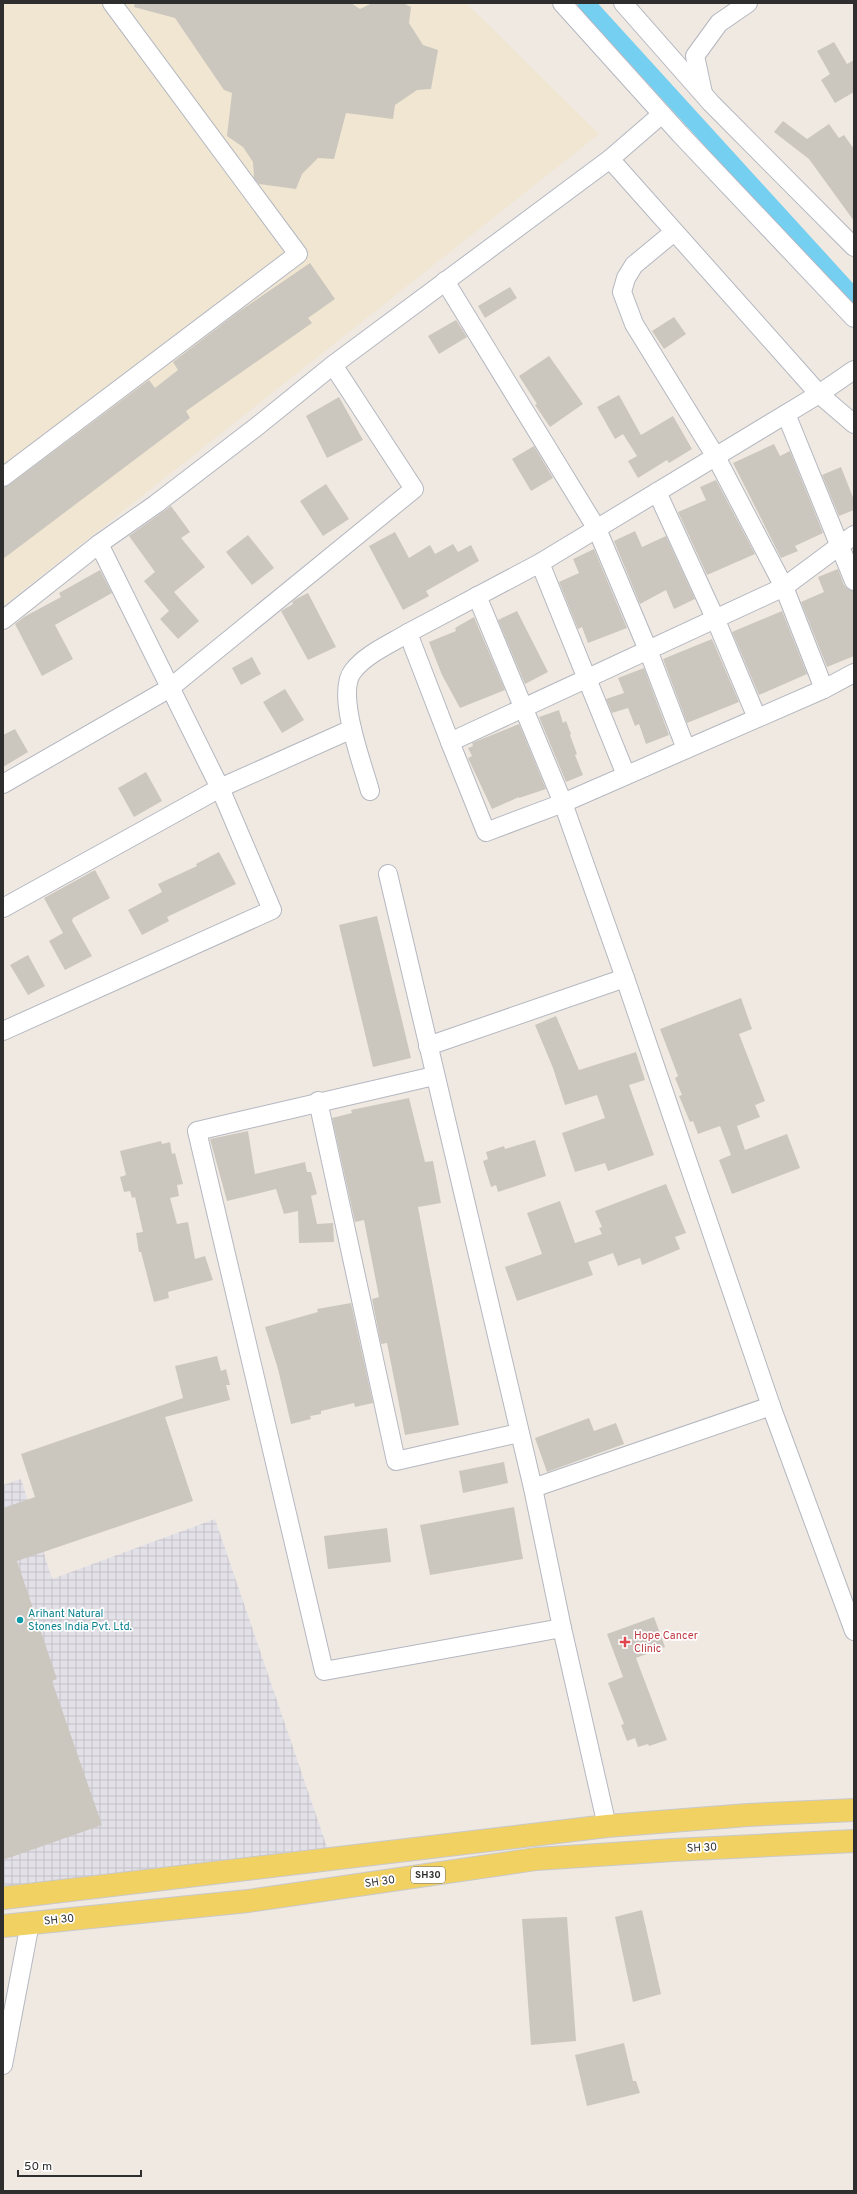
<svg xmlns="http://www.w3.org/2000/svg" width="857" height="2194" viewBox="0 0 857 2194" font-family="Overpass,sans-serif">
	<defs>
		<pattern id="industrial-grid" width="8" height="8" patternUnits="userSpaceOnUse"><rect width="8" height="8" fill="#e3e1e8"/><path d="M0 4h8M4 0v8" fill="none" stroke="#c3c1c7"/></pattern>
	</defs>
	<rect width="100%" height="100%" fill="#efe9e1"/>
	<!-- industrial -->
	<polygon fill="url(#industrial-grid)" points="21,1479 52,1579 215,1519 328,1850 3,1887 3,1485"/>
	<!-- education -->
	<polygon fill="#f0e6d1" points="3,3 466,3 599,134 3,606"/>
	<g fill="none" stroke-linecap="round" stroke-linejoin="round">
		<!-- canal -->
		<polyline stroke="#75cff0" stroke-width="17" points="586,3 854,297"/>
	</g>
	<!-- building -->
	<g fill="#cbc7bf">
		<polygon points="135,3 351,3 360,9 372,3 403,3 411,7 409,23 423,45 438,50 431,89 417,90 395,105 393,119 346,113 334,159 318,158 302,174 296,189 259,184 254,178 253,162 243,147 227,136 232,93 224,90 175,18 134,7"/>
		<polygon points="834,42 847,64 854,60 854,92 835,103 821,80 830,74 817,51"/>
		<polygon points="783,121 807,139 829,124 839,138 844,135 854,149 854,221 809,159 774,132"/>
		<polygon points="310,263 335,299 308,318 312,323 186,411 190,418 3,559 3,487 9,485 149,380 155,388 178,370 173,362 237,313"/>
		<polygon points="510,287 517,298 485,318 478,306"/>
		<polygon points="674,317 686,334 664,349 652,331"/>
		<polygon points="456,320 467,337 439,354 428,336"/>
		<polygon points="549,356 583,404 550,427 535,405 537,404 519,376"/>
		<polygon points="619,395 641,435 673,416 692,449 669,463 667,460 638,478 628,461 637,456 623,434 615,439 597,407"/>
		<polygon points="339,397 363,440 327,458 306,416"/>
		<polygon points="774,444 780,456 790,451 823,533 795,546 798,551 781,558 733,463"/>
		<polygon points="534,446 553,478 531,491 512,459"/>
		<polygon points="841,467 854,500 854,510 839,516 822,475"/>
		<polygon points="716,480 755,554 707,575 678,512 706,500 700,487"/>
		<polygon points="326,484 349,519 323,536 300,501"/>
		<polygon points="171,506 190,532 181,538 205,567 174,592 199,621 178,639 160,619 169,611 144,581 155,572 129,536"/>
		<polygon points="635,531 642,547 666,536 695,599 674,609 666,590 640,604 614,541"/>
		<polygon points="395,532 409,558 430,545 435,554 453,544 458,552 471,545 479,561 426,591 429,596 403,610 369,546"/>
		<polygon points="248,535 274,568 252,585 226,552"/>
		<polygon points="594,549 627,628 588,643 582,627 578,629 559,582 579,573 573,559"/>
		<polygon points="838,569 844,585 848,589 854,591 854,656 827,667 801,602 824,592 818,577"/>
		<polygon points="100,570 112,593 55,625 73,659 42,676 15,624 24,617 61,597 59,593"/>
		<polygon points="308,593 336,647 308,660 281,611 293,604 292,602 296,599"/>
		<polygon points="517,611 548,672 525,684 498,620"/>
		<polygon points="782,611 807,674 759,695 732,632"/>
		<polygon points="474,617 505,690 460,708 442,675 429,642 456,631 455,628"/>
		<polygon points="712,639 739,702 687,723 663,659"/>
		<polygon points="252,657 261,674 241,685 232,668"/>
		<polygon points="644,668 669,735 646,744 639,724 635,726 628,708 612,713 606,699 624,693 618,678"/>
		<polygon points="285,689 304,720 282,733 263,702"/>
		<polygon points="559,710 563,723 566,721 571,734 570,735 577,754 575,755 583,775 566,782 539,717"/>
		<polygon points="519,724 546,789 519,798 519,797 492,809 468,758 472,756 468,748 473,746 472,743"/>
		<polygon points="15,729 28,752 3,767 3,735"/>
		<polygon points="146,772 162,801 134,817 118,788"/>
		<polygon points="219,852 236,884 167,917 169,921 142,935 128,910 162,892 158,884 197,866 196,864"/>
		<polygon points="95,870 110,898 73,918 72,921 92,956 65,970 49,941 63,933 44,898"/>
		<polygon points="377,916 411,1058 373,1067 339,925"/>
		<polygon points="28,955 45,986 28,995 10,965"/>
		<polygon points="741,998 752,1029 739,1034 765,1101 755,1105 760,1117 737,1126 745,1150 787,1134 800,1168 732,1194 719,1160 731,1155 720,1126 698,1134 693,1121 690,1122 679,1096 682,1095 675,1078 678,1076 660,1029"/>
		<polygon points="556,1016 579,1070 636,1052 645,1080 629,1085 654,1155 608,1171 605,1163 575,1172 562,1133 605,1118 597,1095 565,1105 553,1068 535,1025"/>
		<polygon points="409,1098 425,1162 433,1161 441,1203 418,1207 459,1425 405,1435 387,1343 381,1344 372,1299 379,1297 364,1220 355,1222 332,1118 352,1113 351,1110"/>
		<polygon points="248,1131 255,1174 305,1162 307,1172 311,1172 317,1194 311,1196 317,1224 333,1223 334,1242 299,1243 298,1211 284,1214 276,1189 227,1201 210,1139"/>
		<polygon points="535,1140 546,1176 498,1192 496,1185 491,1187 483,1161 488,1159 486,1152 504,1146 505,1149"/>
		<polygon points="161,1141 162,1144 170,1142 172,1154 175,1153 183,1184 177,1185 179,1196 170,1198 177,1224 188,1222 195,1259 205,1256 213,1280 168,1292 169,1298 154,1302 141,1252 139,1252 136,1233 143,1232 135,1197 132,1198 130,1191 124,1192 120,1177 126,1175 120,1151"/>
		<polygon points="666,1184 686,1233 675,1237 680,1249 642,1265 640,1258 618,1266 613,1253 588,1262 593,1275 517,1301 505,1267 542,1254 527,1213 560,1201 575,1243 602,1234 599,1228 602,1227 595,1211"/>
		<polygon points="351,1303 373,1403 355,1407 354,1403 321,1411 321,1414 310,1416 311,1419 291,1424 278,1369 265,1327 318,1312 317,1309"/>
		<polygon points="217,1356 221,1371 226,1369 230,1385 226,1385 230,1400 165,1417 193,1501 17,1561 57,1679 52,1681 102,1825 3,1860 3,1508 35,1497 21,1454 183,1398 175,1366"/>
		<polygon points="589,1418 594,1431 616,1423 624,1444 547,1472 535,1438"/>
		<polygon points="504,1462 508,1483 463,1493 459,1471"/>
		<polygon points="514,1507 523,1559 430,1575 420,1525"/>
		<polygon points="387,1528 391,1562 328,1569 324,1536"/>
		<polygon points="654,1617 665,1647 636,1658 667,1740 649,1746 648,1744 638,1747 635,1738 627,1741 621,1725 624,1724 608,1683 623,1677 607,1634"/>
		<polygon points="642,1910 661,1994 633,2002 615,1917"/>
		<polygon points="567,1917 576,2041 531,2045 522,1919"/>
		<polygon points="624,2043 633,2081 636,2081 640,2093 587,2106 575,2055"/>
	</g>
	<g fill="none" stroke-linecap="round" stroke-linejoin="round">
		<defs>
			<g id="minor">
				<polyline points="562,3 680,134 854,318"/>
				<polyline points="623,3 711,103 854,247"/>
				<polyline points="703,93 695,56 719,23 748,3"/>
				<polyline points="610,159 662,114"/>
				<polyline points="674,232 634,265 626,278 622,292 634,324 716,457 784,587 824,689"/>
				<polyline points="445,281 597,529 648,650 686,749"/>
				<polyline points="786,414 854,581"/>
				<polyline points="3,477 298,254 112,3"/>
				<polyline points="657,492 715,618 757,718"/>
				<polyline points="854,535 784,587 450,742 486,832 563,803 824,689 854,673"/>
				<polyline points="540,563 626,775"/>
				<polyline points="477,596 563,803 625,978"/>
				<polyline points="3,620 99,544 156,504 255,428 333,365 610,159 819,394 854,424"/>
				<polyline points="450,742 408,633 540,563 819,394 854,370"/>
				<polyline points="3,784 170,688 414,489 333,365"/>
				<path d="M370,791C363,765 335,693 353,671C366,654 390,644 408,633"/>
				<polyline points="388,874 533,1488 562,1628 607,1826"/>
				<polyline points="3,908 220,788 99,544"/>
				<polyline points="3,1031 272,910 220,788 352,729"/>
				<polyline points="428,1046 625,978 771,1406 854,1631"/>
				<polyline points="434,1076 197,1131 324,1671 562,1628"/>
				<polyline points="318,1101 396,1461 519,1433"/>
				<polyline points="533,1488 771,1406"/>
				<polyline points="3,2065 30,1923"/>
			</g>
			<g id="major">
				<polyline points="3,1898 607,1826 748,1815 854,1810"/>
				<polyline points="3,1926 248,1901 536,1859 673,1850 854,1841"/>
			</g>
		</defs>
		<!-- minor casing -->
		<use href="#minor" stroke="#b4b7c1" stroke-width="20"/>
		<!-- major casing -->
		<use href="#major" stroke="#c9c9c9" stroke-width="24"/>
		<!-- minor -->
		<use href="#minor" stroke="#fff" stroke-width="18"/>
		<!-- major -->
		<use href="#major" stroke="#f2d163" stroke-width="22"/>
	</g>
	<!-- markers -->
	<circle fill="#0f9aa8" stroke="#fff" stroke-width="1.5" cx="20" cy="1620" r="4"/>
	<path fill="#e0444e" stroke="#fff" stroke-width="1.5" d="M623 1636h4v4h4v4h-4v4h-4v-4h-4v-4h4z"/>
	<g text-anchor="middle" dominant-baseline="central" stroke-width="3.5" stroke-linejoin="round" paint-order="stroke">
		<!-- shield labels -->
		<rect fill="#fff" stroke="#6d6d6d" stroke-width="1" x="411" y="1867" width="34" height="16" rx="3"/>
		<g font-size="10" font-weight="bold" fill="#2e2e2e">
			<text x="428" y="1875">SH30</text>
		</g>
		<!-- culture labels -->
		<g font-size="11" fill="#0d838f" stroke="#fff" text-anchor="start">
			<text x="28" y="1614">Arihant Natural<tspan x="28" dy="13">Stones India Pvt. Ltd.</tspan></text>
		</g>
		<!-- health labels -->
		<g font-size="11" fill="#be3a42" stroke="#fff" text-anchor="start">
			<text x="634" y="1636">Hope Cancer<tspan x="634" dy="13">Clinic</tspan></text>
		</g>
		<!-- street labels -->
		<g font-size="11" fill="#2e2e2e" stroke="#fff">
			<text transform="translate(702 1848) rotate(-3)">SH 30</text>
			<text transform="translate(380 1882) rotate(-8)">SH 30</text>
			<text transform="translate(59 1920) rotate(-6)">SH 30</text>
		</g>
	</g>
	<!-- border -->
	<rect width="857" height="2194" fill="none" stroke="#2e2e2e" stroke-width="8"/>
	<!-- scale -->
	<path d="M18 2170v6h123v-6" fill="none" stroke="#2e2e2e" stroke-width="2"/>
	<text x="24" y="2170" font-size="12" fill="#2e2e2e" stroke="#ffffff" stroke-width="3" paint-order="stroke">50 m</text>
</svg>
